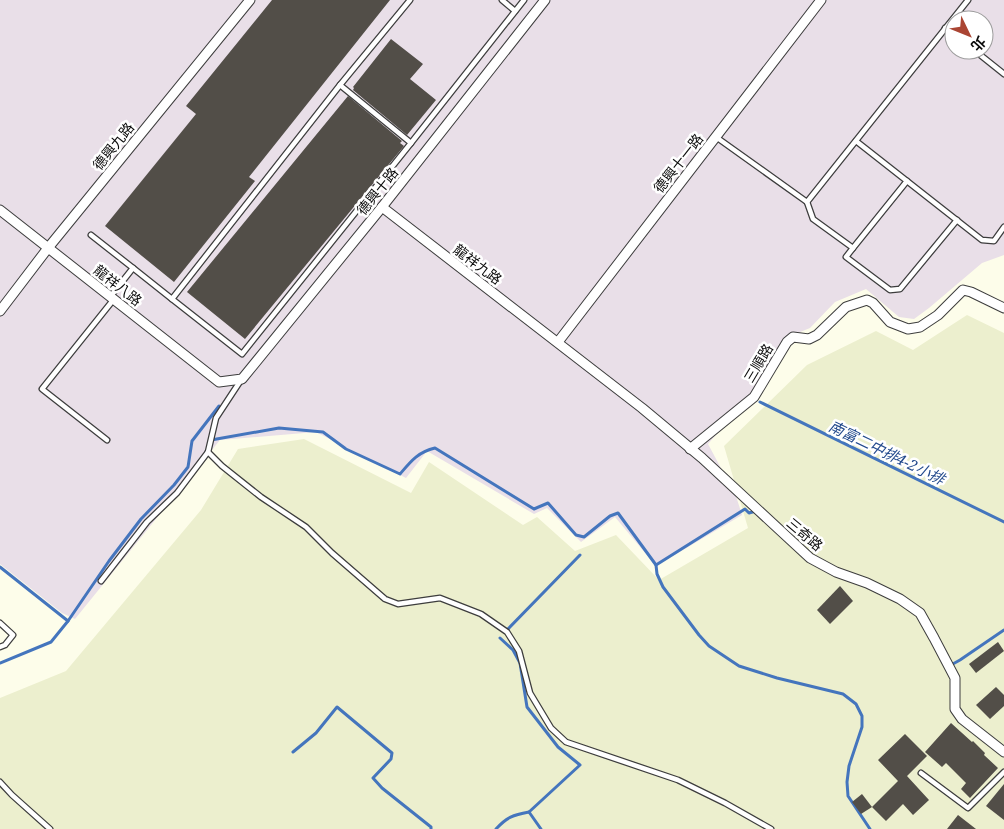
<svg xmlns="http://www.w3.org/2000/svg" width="1004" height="829" viewBox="0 0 1004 829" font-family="'Noto Serif','Noto Sans TC',serif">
	<rect width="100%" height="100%" fill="#fdfdea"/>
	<!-- industrial -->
	<path fill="#e9dfe8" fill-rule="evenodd" d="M0,0H1004V255L982,263L929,308L914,319L899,317L866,289L835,302L810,328L783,339L752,393L708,444L736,496L742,515L656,566L615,517L581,542L547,508L534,514L427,451L406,478L316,432L220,440L75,619L62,613L0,564ZM954,20H984V50H954Z"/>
	<!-- farmland -->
	<polygon fill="#ecefce" points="967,315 1004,333 1004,829 0,829 0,698 66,671 201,510 238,449 304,439 411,493 429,462 523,525 537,517 575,551 616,535 659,580 748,528 724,446 807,365 876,331 913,350"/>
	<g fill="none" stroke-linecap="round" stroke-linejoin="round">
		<!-- stream -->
		<g stroke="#4475bd" stroke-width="3">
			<polyline points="760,402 1004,522"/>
			<path d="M211,440L279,428L323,432L346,449L400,474C411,461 418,452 435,448L534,509L548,503L576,535L584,537L610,516L618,513L656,565L657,574L663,587L699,635L709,646L739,666L777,678L843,694L856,704L862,716V727L849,766L847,782L848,796L870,829"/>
			<polyline points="656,565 745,509 749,513 756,511"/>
			<polyline points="0,567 68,621"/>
			<polyline points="508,629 580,555"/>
			<polyline points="500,638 513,650 520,663 527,707 558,747 580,765 529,812"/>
			<polyline points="0,663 51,642 68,621 109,561 141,519 174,485 188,467 192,441 219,406"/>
			<polyline points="950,664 951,665 960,660 1004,630"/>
			<polyline points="293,752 316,733 337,707 392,753 391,759 373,778 382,788 431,827 431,829"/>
			<path d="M496,829C507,817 513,815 529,812L541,829"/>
		</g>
	</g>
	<!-- building -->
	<g fill="#524e48">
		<polygon points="272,0 390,0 249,177 255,181 174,282 105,226 196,114 186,106"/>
		<polygon points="391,39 423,64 410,79 436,100 407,135 353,90 354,88 353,87"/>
		<polygon points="348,96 402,141 400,143 404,146 245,339 187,292"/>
		<polygon points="840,586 853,601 830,624 817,610"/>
		<polygon points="998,642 1004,651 976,673 969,664"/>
		<polygon points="996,687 1004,695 1004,706 990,719 976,705"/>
		<polygon points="951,723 972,742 973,741 985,753 984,755 998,768 970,798 961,789 966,783 946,763 942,767 925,752"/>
		<polygon points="905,734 927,756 907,776 929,800 913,815 903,804 886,821 872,807 898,781 878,760"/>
		<polygon points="1004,784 1004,820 986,806"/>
		<polygon points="862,794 872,807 861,814 852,802"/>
		<polygon points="958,815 976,829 947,829"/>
	</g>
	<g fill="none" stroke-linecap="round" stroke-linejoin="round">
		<defs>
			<g id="lane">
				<polyline points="502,0 515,11"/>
				<polyline points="945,28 954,34"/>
				<polyline points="974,50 1004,74"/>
				<polyline points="716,137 807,202 968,0"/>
				<polyline points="856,141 982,240 994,241 1004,227"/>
				<polyline points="411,143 524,0"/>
				<polyline points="807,202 813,219 853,248 846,257 890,290 900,289 957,220"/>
				<polyline points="91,235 133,268 110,297"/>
				<polyline points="853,248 907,181"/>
				<polyline points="133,268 172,299 340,85 410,0"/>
				<polyline points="172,299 242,354 411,143 340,85"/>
				<polyline points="107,440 42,389 114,299"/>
				<polyline points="208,452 222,466 261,497 306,527 332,553 385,599 398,604 440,598 481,614 507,632 519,651 530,693 551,728 566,742 678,780 725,803 771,829"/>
				<polyline points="101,581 147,522 177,493 208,452 216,418 241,380"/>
				<polyline points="0,623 13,635 5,645 0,647"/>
				<polyline points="921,773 968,808 1004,772"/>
				<polyline points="0,782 12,795 50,829"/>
			</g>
			<g id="street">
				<polyline points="382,207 642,408 702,458 810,558 836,572 867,583 900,599 920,613 934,638 955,678 955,709 962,719 1004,752"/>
				<polyline points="0,210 219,382 242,379 382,207 545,0"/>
				<polyline points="0,311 48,248 250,0"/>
				<polyline points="558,342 821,0"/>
				<polyline points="690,449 754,397 787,342 793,337 809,339 817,335 846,307 867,300 873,303 890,322 908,329 920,327 938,315 963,290 971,292 1004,308"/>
			</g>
		</defs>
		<!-- lane casing -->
		<use href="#lane" stroke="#3d3d3d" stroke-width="7"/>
		<!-- street casing -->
		<use href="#street" stroke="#3d3d3d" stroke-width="11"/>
		<!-- lane -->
		<use href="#lane" stroke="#fff" stroke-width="4.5"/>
		<!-- street -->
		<use href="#street" stroke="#fff" stroke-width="9"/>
	</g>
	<g text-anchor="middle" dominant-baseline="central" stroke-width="5" stroke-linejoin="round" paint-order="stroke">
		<!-- street labels -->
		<g font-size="14" fill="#0a0a0a" stroke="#fff">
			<text transform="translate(113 146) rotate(-51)">德興九路</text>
			<text transform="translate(678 163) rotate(-52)">德興十一路</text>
			<text transform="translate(377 191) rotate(-51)">德興十路</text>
			<text transform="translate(478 264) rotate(37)">龍祥九路</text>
			<text transform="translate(118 285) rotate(38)">龍祥八路</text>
			<text transform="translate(758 363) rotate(-59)">三順路</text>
			<text transform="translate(805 534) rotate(40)">三奇路</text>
		</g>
		<!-- water labels -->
		<g font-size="15" font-style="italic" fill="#234a8d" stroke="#fff">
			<text transform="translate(887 452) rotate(26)">南富二中排4-2小排</text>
		</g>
	</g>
	<!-- north arrow -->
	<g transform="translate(969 35) rotate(133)"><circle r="24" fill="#ffffff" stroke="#9d9d9d"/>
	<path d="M0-4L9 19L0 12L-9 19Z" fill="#aa4533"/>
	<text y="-8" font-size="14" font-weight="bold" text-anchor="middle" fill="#0a0a0a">北</text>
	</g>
</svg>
